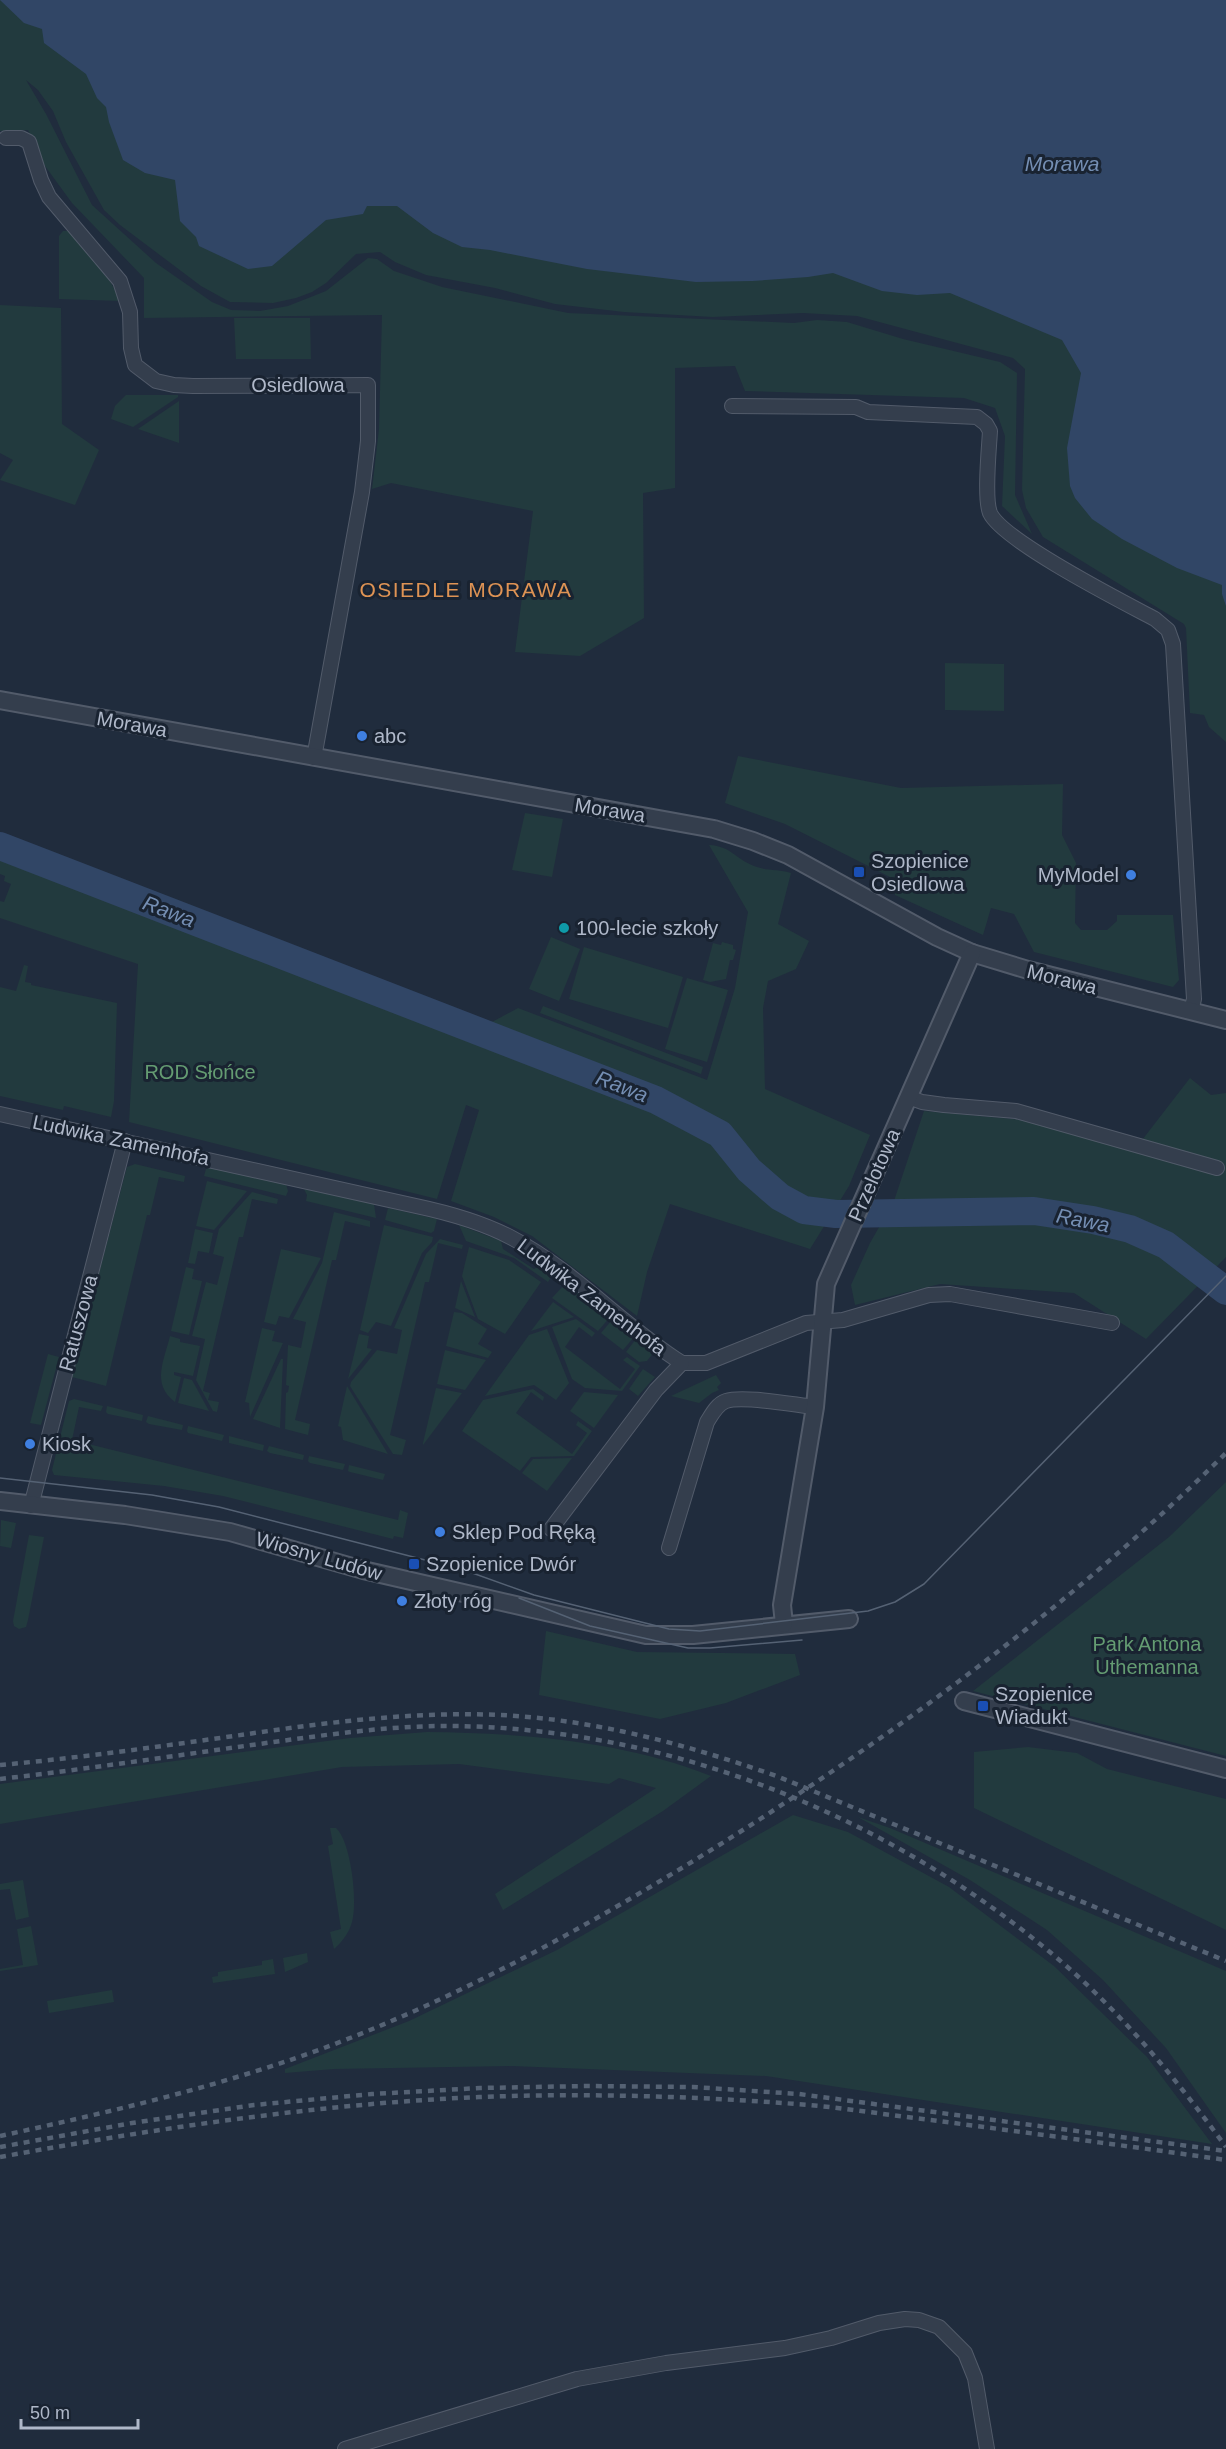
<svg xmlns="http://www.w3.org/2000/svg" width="1226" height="2449" viewBox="0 0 1226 2449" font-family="Arial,sans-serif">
	<rect width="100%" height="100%" fill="#202c3d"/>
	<!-- green -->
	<g fill="#223a3e">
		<polygon points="0,0 1226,0 1226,742 1209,727 1204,715 1190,713 1186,628 1184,624 1043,537 1026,508 1022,490 1025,369 1013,358 857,316 803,313 713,317 624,312 555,304 495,288 426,275 395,262 380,252 356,254 326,283 312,292 296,298 273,303 230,302 201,286 120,225 104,210 66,142 53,111 38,90 26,80 46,114 92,205 156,263 212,302 231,310 260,311 288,306 326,291 368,258 377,259 394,271 442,287 568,313 794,323 817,320 847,322 903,339 1000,362 1017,373 1015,495 1032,534 1002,506 1005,436 995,408 964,398 745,391 735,366 675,368 675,488 643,493 644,618 580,656 515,652 533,511 391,483 372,489 379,429 382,315 144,318 144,278 72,203 45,166 28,130 0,131"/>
		<polygon points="63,231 69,231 106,274 121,301 59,299 59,236"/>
		<polygon points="0,305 61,308 62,424 99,450 75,505 0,480 13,460 0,453"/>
		<polygon points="234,318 310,318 311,359 236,359"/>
		<polygon points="126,395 178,395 178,397 133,427 111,419 115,406"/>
		<polygon points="179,401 179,443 138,429"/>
		<polygon points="945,663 1004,664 1004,711 945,710"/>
		<polygon points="738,756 901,788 1063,784 1062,835 1076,863 1075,923 1081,930 1107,930 1117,921 1117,915 1173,915 1179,980 1173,987 1034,952 1014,914 991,908 983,935 895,895 890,877 785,824 725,803"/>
		<polygon points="525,813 563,819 552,877 512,870"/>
		<path d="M0,837L492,1022L518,1008L707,1080L735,988L748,912L709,845C732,846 737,861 757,867C768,871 780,869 791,873L778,924L809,941L796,969L768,981L763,1008L765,1089L870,1135L849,1186L810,1249L670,1204L647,1272L637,1316L532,1236L494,1217L451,1201L479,1110L466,1105L437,1199L129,1122L138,964L0,918V901L4,902L11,884L4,881L5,876L0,874Z"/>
		<polygon points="551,937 580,949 559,1001 529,989"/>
		<polygon points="722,942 733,945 733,949 736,950 733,960 730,960 726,979 710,982 703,980 713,943 721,945"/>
		<polygon points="584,947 683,977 668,1028 569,999"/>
		<polygon points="24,965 28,966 25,982 31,983 31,985 117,1003 114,1101 111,1117 64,1106 63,1110 0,1096 0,987 16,991"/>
		<polygon points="687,978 728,990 707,1062 665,1049"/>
		<polygon points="543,1006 703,1067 701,1074 540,1013"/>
		<polygon points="1190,1078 1211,1095 1226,1093 1226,1257 1146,1339 1074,1293 940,1284 855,1305 851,1285 870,1243 894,1201 924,1111 1023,1120 1139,1144"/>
		<polygon points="135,1164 185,1176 184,1182 159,1177 150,1215 147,1215 106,1386 72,1377 72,1375 127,1167"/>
		<polygon points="211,1166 286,1184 288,1191 286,1196 204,1176 206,1169"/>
		<polygon points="207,1181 247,1191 214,1230 196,1226"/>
		<polygon points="304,1189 374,1204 376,1218 306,1201 307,1195"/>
		<polygon points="252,1192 278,1199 277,1204 252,1199 243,1237 239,1237 203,1391 210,1393 208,1400 219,1402 217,1412 213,1411 196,1380 205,1339 192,1336 206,1282 217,1285 224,1257 213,1254 219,1229"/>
		<polygon points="388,1208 437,1219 434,1231 431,1233 385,1220"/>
		<polygon points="334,1212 370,1221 370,1227 345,1221 336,1260 332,1260 295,1420 310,1424 308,1435 285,1429 286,1393 288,1392 289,1386 286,1385 288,1345 301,1348 306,1322 293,1319 322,1263"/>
		<polygon points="384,1225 433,1237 432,1242 422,1253 391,1326 376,1322 368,1333 360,1330"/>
		<polygon points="459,1225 501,1241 503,1249 534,1269 541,1265 548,1271 550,1279 548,1282 514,1258 466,1241"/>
		<polygon points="195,1229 213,1233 209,1253 198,1251 195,1264 188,1263"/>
		<polygon points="440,1239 463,1245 462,1249 438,1243 429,1282 425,1282 390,1435 406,1440 402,1455 393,1454 350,1386 351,1382 377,1350 397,1354 402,1330 394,1328 426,1254"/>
		<polygon points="469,1247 509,1260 541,1282 505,1334 478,1319 462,1276"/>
		<polygon points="281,1249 321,1258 289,1318 279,1316 276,1325 264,1322"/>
		<polygon points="186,1267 194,1269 192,1279 202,1281 189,1335 171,1331"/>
		<polygon points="461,1281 475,1317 455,1308"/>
		<polygon points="564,1285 568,1285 610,1317 598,1331 552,1298"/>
		<polygon points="553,1302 574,1317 531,1331"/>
		<polygon points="454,1312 462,1313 487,1329 478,1344 492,1352 488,1358 446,1346"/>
		<polygon points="576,1319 595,1333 592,1337 579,1327 565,1347 620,1389 635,1369 623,1360 627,1357 640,1366 622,1391 585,1388 572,1379 552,1327"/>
		<polygon points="612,1320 634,1337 623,1350 601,1333"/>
		<polygon points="262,1328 275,1331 272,1341 283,1343 250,1417 249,1403 245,1402"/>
		<polygon points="547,1329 569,1383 556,1400 534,1385 485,1396 529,1335"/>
		<polygon points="359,1334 369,1336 367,1348 372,1349 348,1379"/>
		<path d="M170,1336L180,1339V1342L200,1346L193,1376L174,1372V1375L181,1377L175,1402C151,1384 164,1361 170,1336Z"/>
		<polygon points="636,1339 654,1352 647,1361 639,1362 626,1352"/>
		<polygon points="445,1350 486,1360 465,1390 437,1384"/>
		<polygon points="48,1354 59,1357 41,1425 30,1423"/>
		<polygon points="281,1359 283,1359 280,1428 253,1419"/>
		<polygon points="643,1369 655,1377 638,1396 629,1389"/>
		<polygon points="716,1375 721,1383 717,1387 719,1390 712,1393 699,1403 671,1396"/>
		<polygon points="184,1378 192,1380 209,1411 178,1403"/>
		<polygon points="347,1386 388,1454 343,1440 341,1427 338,1426"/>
		<polygon points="436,1388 462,1393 423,1445 423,1443"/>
		<polygon points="533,1389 544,1397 543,1401 531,1392 516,1413 572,1454 587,1433 576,1425 578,1421 592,1431 574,1456 531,1457 520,1471 462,1431 483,1400"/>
		<polygon points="584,1392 618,1395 594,1428 570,1411"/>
		<polygon points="74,1399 103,1406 101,1411 79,1407 72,1440 398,1520 400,1510 408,1513 403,1538 394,1536 393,1539 223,1496 164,1486 54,1475 52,1470 69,1401"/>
		<polygon points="107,1406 143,1415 142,1421 108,1414 106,1412"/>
		<polygon points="148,1416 183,1425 182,1430 149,1424 146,1422"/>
		<polygon points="188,1426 224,1435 222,1441 188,1433 187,1431"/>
		<polygon points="229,1436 264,1445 263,1451 229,1443"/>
		<polygon points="269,1446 304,1455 303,1460 270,1453 267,1451"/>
		<polygon points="309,1456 345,1464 343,1470 310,1463 308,1461"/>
		<polygon points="572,1458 547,1491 522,1473 533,1459"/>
		<polygon points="349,1465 385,1474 383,1480 350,1472 348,1471"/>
		<polygon points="1226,1482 1226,1756 973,1691 1169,1537"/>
		<polygon points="1,1520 16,1523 11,1548 0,1546"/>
		<polygon points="29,1535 44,1537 28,1620 26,1627 19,1629 14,1626 13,1621"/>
		<polygon points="546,1631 637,1652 795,1654 800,1675 726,1703 660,1719 539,1695"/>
		<path d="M427,1732C521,1733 624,1741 711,1776L663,1811L503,1910L495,1894L656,1788L619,1778L609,1784L459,1764L342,1767L0,1824V1784L350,1738Z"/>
		<polygon points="1028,1747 1077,1753 1107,1769 1226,1799 1226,1930 974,1808 974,1752"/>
		<polygon points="793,1815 848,1832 949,1887 1054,1966 1147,2057 1212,2144 766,2076 512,2066 334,2069 285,2073 285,2069 409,2021 557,1950"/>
		<polygon points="858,1817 890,1828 1226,1971 1226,2133 1166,2048 1103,1980 1047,1930 970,1880"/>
		<path d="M330,1828H336C351,1841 358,1903 352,1922C349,1933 342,1942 334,1949L330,1932L341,1929L328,1846L333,1844Z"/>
		<polygon points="23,1880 29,1917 16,1920 10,1889 0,1890 0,1884"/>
		<polygon points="31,1926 38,1965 0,1971 0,1969 23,1965 17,1929"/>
		<polygon points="307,1953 308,1962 285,1972 283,1958"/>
		<polygon points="273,1959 275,1974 213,1983 212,1977 218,1976 218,1972 262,1965 262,1961"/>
		<polygon points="112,1990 114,2002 49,2013 47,2001"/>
	</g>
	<!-- water -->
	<polygon fill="#314666" points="0,0 1226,0 1226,606 1222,594 1222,585 1177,568 1122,539 1092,519 1075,498 1070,486 1067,448 1081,373 1062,340 950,293 917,295 882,291 833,273 808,277 752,281 696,282 587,269 490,250 462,247 433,233 397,206 367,206 363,214 326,220 272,266 248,269 199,246 196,237 180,221 175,180 145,173 123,160 109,122 106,107 97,98 86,74 44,43 42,29 24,23"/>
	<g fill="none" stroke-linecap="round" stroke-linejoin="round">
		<!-- river -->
		<polyline stroke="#314666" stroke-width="28" points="0,846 656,1100 720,1134 749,1170 780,1197 804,1210 836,1214 1034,1211 1093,1220 1130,1229 1166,1245 1226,1291"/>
		<defs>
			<g id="minor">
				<polyline points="6,138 21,138 29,142 41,180 49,197 120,281 130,312 131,348 135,365 156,381 174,385 193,386 368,385 368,441 362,492 314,758"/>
				<path d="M732,406L856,407L868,412L977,417L986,424L990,431C989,449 984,498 990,513C1003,541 1123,602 1155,619L1168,630L1173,644L1194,999L1191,1011"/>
				<polyline points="908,1097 922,1102 944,1105 1016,1111 1217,1168"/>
				<path d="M0,1114L416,1206C449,1213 482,1222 512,1238C575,1271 623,1326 682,1363H706L806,1323L843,1320L929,1295L950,1294L1112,1323"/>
				<polyline points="31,1506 125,1141"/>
				<polyline points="551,1529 656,1390 682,1363"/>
				<path d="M669,1548L707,1422C712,1414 717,1404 726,1401C743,1395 795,1405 815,1407"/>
				<polyline points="345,2449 577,2379 666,2363 785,2348 831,2338 879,2323 905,2319 919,2320 939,2327 965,2353 975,2378 987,2449"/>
			</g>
			<g id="tertiary">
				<polyline points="0,700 714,829 753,841 788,855 937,937 972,953 1028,970 1226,1020"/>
				<polyline points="0,1501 125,1515 230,1532 363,1570 646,1635 693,1635 849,1619"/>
				<polyline points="784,1624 782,1605 815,1407 826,1284 972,953"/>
				<polyline points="964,1701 1226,1769"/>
			</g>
		</defs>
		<!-- minor casing -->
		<use href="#minor" stroke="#525b6a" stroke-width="16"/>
		<!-- tertiary casing -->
		<use href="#tertiary" stroke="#525b6a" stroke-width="20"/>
		<!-- minor -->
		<use href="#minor" stroke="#343e4d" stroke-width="14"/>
		<!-- tertiary -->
		<use href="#tertiary" stroke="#343e4d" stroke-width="16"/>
		<!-- tram -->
		<g stroke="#556274" stroke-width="1.5">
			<polyline points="0,1478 152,1495 219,1507 464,1570 534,1595 669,1629 700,1631 868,1611 895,1602 924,1584 1226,1276"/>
			<polyline points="519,1598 590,1626 688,1648 710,1648 802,1640"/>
		</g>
		<!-- rail -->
		<g stroke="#556274" stroke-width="4.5" stroke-dasharray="6 6" stroke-linecap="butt">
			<path d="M0,1765C78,1758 156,1747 234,1736C322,1723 412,1711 501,1715C597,1720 689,1745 779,1777L1226,1961"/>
			<path d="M0,1779C87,1769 173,1756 259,1744C318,1736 378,1727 437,1726C668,1724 900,1819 1072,1971C1130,2023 1180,2084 1226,2147"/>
			<path d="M0,2136C110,2112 218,2087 324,2048C464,1996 597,1921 724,1842C903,1729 1075,1602 1226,1453"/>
			<polyline points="0,2147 132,2123 254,2105 372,2094 480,2088 587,2086 693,2087 799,2094 1226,2151"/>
			<path d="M0,2157C159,2128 318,2104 479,2097C584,2093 691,2096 796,2104C841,2107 886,2115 931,2120C1029,2133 1128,2146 1226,2160"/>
		</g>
	</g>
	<!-- markers -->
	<g fill="#3f7fe0" stroke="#192331" stroke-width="2">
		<circle cx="362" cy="736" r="6"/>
		<circle cx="1131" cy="875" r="6"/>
		<circle cx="30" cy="1444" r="6"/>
		<circle cx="440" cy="1532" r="6"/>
		<circle cx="402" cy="1601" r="6"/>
	</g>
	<g fill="#1a4fb4" stroke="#192331" stroke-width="2">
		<rect x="853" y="866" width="12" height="12" rx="3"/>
		<rect x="408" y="1558" width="12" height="12" rx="3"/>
		<rect x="977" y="1700" width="12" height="12" rx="3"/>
	</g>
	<circle fill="#0f9aa8" stroke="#192331" stroke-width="2" cx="564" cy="928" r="6"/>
	<g text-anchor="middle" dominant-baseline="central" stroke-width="6" stroke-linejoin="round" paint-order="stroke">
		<!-- street labels -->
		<g font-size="20" fill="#afb8c9" stroke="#192331">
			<text x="298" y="385">Osiedlowa</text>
			<text transform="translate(132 724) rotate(10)">Morawa</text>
			<text transform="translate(610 810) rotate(9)">Morawa</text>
			<text transform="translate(1062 979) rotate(14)">Morawa</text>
			<text transform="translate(121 1140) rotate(12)">Ludwika Zamenhofa</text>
			<text transform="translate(874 1175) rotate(-66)">Przelotowa</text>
			<text transform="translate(592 1297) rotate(37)">Ludwika Zamenhofa</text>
			<text transform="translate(78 1323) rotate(-75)">Ratuszowa</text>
			<text transform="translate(319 1556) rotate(16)">Wiosny Ludów</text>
		</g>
		<!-- poi labels -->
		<g font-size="20" fill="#afb8c9" stroke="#192331" text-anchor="start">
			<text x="374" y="736">abc</text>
			<text x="871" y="861">Szopienice<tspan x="871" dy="23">Osiedlowa</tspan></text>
			<text x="1119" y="875" text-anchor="end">MyModel</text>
			<text x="576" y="928">100-lecie szkoły</text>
			<text x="42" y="1444">Kiosk</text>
			<text x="452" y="1532">Sklep Pod Ręką</text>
			<text x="426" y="1564">Szopienice Dwór</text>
			<text x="414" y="1601">Złoty róg</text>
			<text x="995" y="1694">Szopienice<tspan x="995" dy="23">Wiadukt</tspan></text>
		</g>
		<!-- park labels -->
		<g font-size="20" fill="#649c72" stroke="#192331">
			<text x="200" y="1072">ROD Słońce</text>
			<text x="1147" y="1644">Park Antona<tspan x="1147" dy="23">Uthemanna</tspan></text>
		</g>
		<!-- water labels -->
		<g font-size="21" font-style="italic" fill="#748eb3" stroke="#192331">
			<text x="1062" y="163">Morawa</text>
			<text transform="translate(169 911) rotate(21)">Rawa</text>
			<text transform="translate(622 1086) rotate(21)">Rawa</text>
			<text transform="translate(1083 1220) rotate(11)">Rawa</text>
		</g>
		<!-- neighbourhood labels -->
		<g font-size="21" letter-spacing="1.5" fill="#de9354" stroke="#192331">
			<text x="466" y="589">OSIEDLE MORAWA</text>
		</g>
	</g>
	<!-- scale -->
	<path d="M21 2419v9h117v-9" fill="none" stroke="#afb8c9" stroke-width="3"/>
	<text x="30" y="2419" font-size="18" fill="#afb8c9" stroke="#192331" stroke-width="4.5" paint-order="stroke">50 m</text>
</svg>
